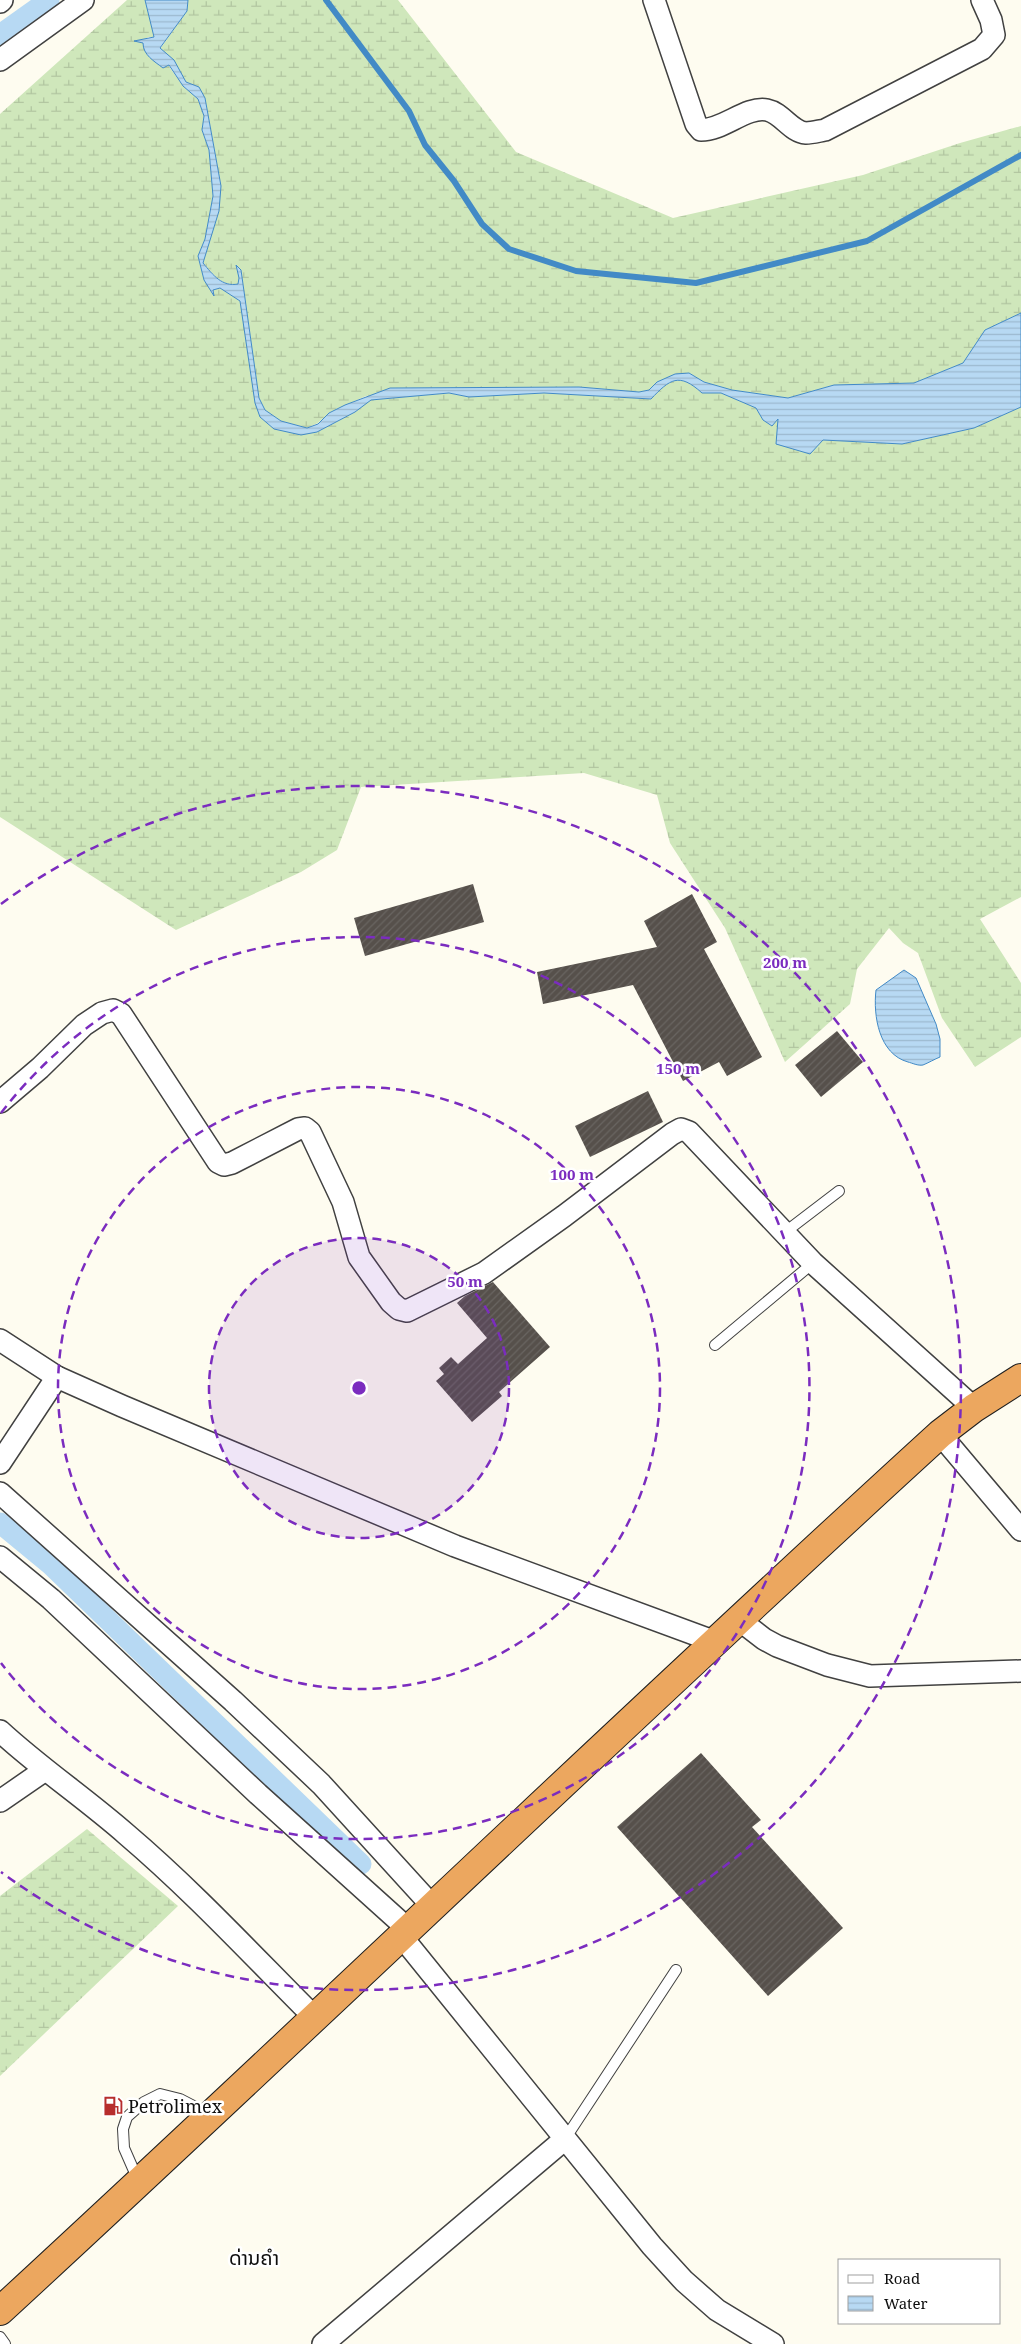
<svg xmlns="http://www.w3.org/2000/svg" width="1021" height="2344" viewBox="0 0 1021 2344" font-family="'Noto Serif','Noto Sans Lao',serif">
	<defs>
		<pattern id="wetland-marsh" width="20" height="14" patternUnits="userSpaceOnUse" patternTransform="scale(1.25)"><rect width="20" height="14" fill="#cfe7bb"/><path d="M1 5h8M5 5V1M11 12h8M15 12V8" fill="none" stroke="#b1c5a0"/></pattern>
		<pattern id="water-rules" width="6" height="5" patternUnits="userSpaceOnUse" patternTransform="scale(1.25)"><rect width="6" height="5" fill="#b7d9f3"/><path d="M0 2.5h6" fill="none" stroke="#9cb9cf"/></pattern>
		<pattern id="building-hatch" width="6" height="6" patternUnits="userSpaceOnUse" patternTransform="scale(1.25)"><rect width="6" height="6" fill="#56504b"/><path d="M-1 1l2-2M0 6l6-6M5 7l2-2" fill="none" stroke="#696561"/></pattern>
	</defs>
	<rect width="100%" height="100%" fill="#fefcf0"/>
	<!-- wetland -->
	<g fill="url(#wetland-marsh)">
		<path d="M127,0H145L153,24L154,37H148L143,43L168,65L183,86L198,99L204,116L202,130L209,150L213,196L205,239L198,256L204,280L214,295L213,290L220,288L240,301L260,417L274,429L317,432L355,412L370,400L449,393L469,397L544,393L651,399C670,379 679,372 702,393H721L756,408L763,420L772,426L778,418L823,440L902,444L974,428L1021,407V897L980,919L1021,983V1037L975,1067L942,1018L918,953L903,943L889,928L857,969L850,1004L785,1062L725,928L670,843L657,795L584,773L361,787L337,850L301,872L176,930L0,817V114Z"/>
		<path d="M188,0H398L516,152L673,218L863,175L960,143L1021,126V313L985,330L963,363L914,383L834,385L788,398L732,390L704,382L689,373L657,382L649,390L639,392L579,387L486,388L366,396L329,413L318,423L307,428L281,421L265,410L259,398L241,270L238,284C221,286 214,275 203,263L221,186L205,98L198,87L186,82L174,61L160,49L187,11Z"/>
		<polygon points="87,1829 178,1906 0,2076 0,1896"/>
	</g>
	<!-- water -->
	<g fill="url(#water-rules)" stroke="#428ac6">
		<path d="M145,0H188L187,11L160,48L174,60L186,82L199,87L205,98L221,186L219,211L203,263C213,275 222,287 238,284L239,278L236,265L241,270L259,398L265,410L281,421L307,428L318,424L329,413L345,405L390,388L579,387L639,392L649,390L657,382L675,374L689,373L704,382L732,390L788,398L834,385L914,383L963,363L985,330L1021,313V407L974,428L902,444L823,440L810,454L776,444L778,419L772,426L763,420L756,408L721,393H702C679,372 670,379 651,399L544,393L469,397L449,393L371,400L355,412L317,432L301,435L274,429L260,417L255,403L240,301L220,288L213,290L214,296L204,280L198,256L205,239L213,196L209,150L202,130L204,116L198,99L183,86L169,65L163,68C154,61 143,55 143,43L134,41L154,37Z"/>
		<path d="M904,970L916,978L936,1024L940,1039V1057C935,1059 928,1063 923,1065C918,1066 912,1063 908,1062C879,1054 873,1016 876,990Z"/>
	</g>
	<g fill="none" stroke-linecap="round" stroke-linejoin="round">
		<!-- stream -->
		<polyline stroke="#428ac6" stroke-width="6" points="326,0 409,111 425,145 454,181 482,224 509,249 576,271 696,283 867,241 1021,155"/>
		<!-- canal -->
		<g stroke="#b7d9f3" stroke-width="21">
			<polyline points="0,35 49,0"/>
			<polyline points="0,1523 51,1565 361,1864"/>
		</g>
	</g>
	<!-- building -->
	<g fill="url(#building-hatch)">
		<polygon points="473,884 484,922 365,956 354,918"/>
		<polygon points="692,894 717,942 704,949 762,1057 727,1076 719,1062 683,1081 633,985 543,1004 537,972 657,947 644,921"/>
		<polygon points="837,1031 863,1062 821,1097 795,1065"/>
		<polygon points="648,1091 663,1122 590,1157 575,1126"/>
		<polygon points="493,1282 550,1347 499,1392 502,1396 472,1422 436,1381 444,1374 439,1368 451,1357 458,1364 487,1338 457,1303 465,1296"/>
		<polygon points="701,1753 761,1820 752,1827 843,1928 768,1996 617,1827"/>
	</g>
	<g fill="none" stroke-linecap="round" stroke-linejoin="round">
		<defs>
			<g id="lane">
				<polyline points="784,1233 839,1191"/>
				<polyline points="715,1345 813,1263"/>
				<polyline points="565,2139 676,1970"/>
				<polyline points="138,2180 124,2148 123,2129 127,2117 144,2102 160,2094 180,2099 209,2114"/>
				<polyline points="0,2337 5,2344"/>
			</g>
			<g id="street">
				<path d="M654,0L696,124L701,130C724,130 746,106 767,110C782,113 791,132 806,133C812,133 819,131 825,130L982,49L994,35L991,20L982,0"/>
				<polyline points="0,2 2,0"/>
				<polyline points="0,60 83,0"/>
				<polyline points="0,1102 40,1068 84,1025 102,1013 113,1010 121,1014 218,1162 224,1165 232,1163 298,1129 305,1128 310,1132 343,1202 359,1257 391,1302 399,1309 407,1311 484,1273 564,1216 672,1134 681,1129 689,1132 813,1263 974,1408"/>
				<polyline points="0,1340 57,1377 122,1406 455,1546 713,1641"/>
				<polyline points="940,1434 1021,1530"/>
				<polyline points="0,1463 57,1377"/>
				<polyline points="0,1493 233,1701 321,1784 434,1908"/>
				<polyline points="0,1557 51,1599 258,1794 409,1930"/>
				<polyline points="738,1619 764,1639 777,1646 827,1665 870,1676 1021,1671"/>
				<path d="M0,1731C40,1768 85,1798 126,1834C193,1891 253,1956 316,2019"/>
				<polyline points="0,1801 45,1770"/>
				<polyline points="402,1937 652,2246 684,2281 717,2310 773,2344"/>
				<polyline points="323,2344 565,2139"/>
			</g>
			<path id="highway" d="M0,2311C315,2021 623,1723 940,1434L974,1408L1021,1378"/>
		</defs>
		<!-- lane casing -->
		<use href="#lane" stroke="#414141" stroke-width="12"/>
		<!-- street casing -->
		<use href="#street" stroke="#414141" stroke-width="24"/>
		<!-- highway casing -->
		<use href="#highway" stroke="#1f1f1f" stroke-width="30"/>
		<!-- lane -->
		<use href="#lane" stroke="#fff" stroke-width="10"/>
		<!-- street -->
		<use href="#street" stroke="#fff" stroke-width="21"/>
		<!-- highway -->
		<use href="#highway" stroke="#eca75f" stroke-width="28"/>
	</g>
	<!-- distance rings -->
	<circle cx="359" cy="1388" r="150" fill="#7b2cbf" fill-opacity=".12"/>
	<g fill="none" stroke="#7b2cbf" stroke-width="2.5" stroke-dasharray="9 6">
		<circle cx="359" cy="1388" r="150"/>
		<circle cx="359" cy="1388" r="301"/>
		<path d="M1 1113A451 451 0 1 1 1 1663"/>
		<path d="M1 904A602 602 0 1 1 1 1872"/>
	</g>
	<!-- icons -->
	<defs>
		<symbol id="fuel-bare" viewBox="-9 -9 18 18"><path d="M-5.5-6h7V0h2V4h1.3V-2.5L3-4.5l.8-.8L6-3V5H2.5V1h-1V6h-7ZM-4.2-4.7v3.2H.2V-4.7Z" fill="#b72e2d" stroke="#fff" stroke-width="2.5" paint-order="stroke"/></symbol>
	</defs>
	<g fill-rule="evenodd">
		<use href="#fuel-bare" x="99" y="2092" width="28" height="28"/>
	</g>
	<g text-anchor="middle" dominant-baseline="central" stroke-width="5" stroke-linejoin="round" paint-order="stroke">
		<!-- poi labels -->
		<g font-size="18" fill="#0e0e0e" stroke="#fff" text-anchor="start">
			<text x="128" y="2106">Petrolimex</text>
		</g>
		<!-- quarter labels -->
		<g font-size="20" fill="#0e0e0e" stroke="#fff">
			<text x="254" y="2257">ດ່ານຄໍາ</text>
		</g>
	</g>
	<circle cx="359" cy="1388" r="8" fill="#7b2cbf" stroke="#fff" stroke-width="2.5"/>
	<g font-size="15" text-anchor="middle" font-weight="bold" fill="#7b2cbf" stroke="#fff" stroke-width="5" stroke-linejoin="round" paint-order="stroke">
		<text x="785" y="968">200 m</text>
		<text x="678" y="1074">150 m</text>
		<text x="572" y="1180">100 m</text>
		<text x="465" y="1287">50 m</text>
	</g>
	<!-- legend -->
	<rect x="838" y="2259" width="162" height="65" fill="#ffffff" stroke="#9f9f9f"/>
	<rect x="848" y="2275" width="25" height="8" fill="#ffffff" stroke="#9f9f9f"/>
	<text x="884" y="2284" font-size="15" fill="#0e0e0e">Road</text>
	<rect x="848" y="2296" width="25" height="15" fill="url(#water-rules)" stroke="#9f9f9f"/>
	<text x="884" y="2309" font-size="15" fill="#0e0e0e">Water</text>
</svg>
